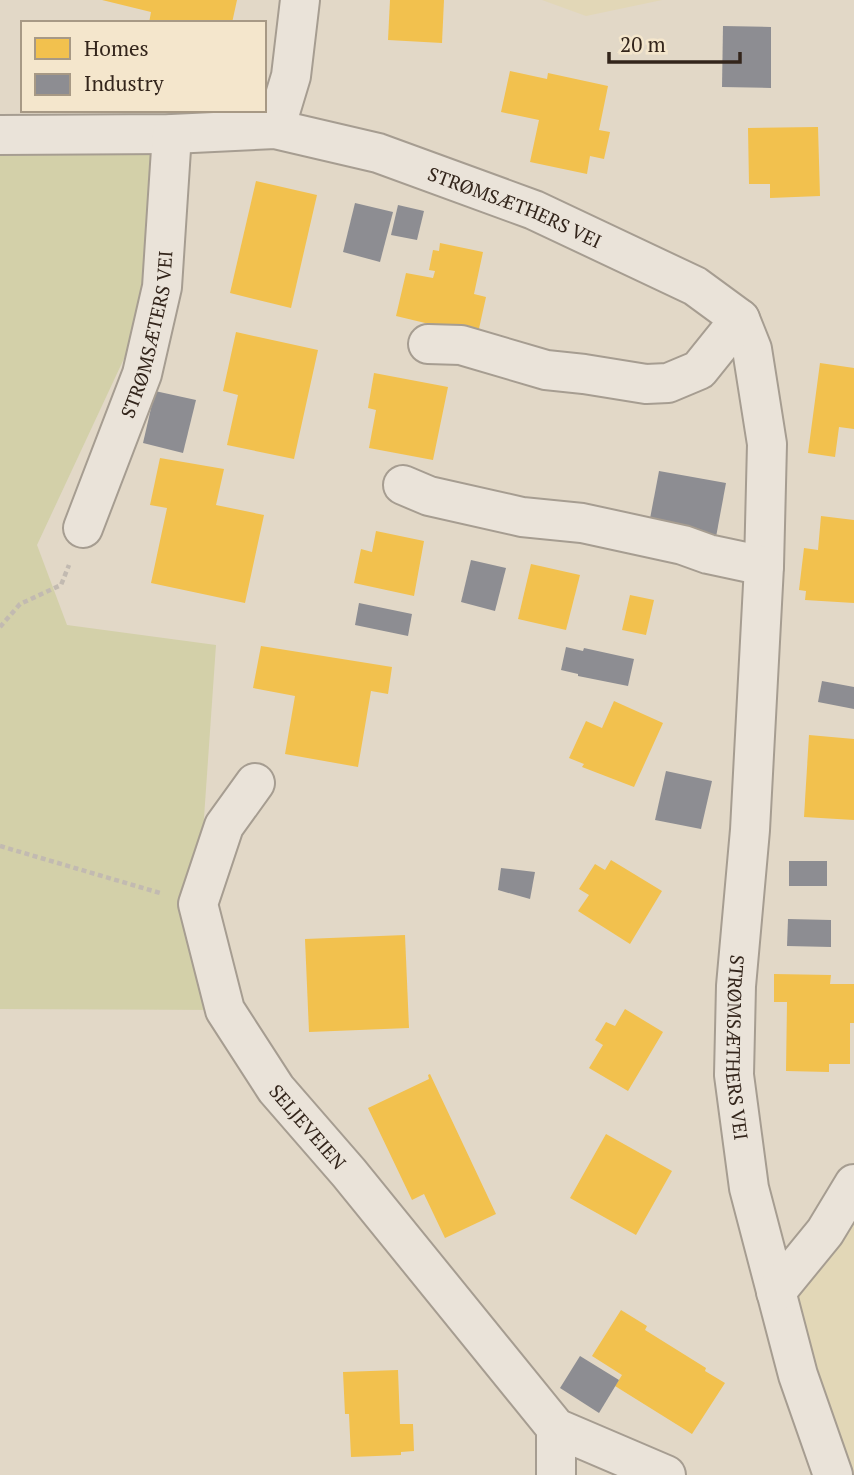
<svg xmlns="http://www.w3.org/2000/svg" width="854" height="1475" viewBox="0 0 854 1475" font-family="'PT Serif',serif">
	<rect width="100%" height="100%" fill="#e2d8c7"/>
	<!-- farmland -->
	<g fill="#e2d7b7">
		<polygon points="542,0 662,0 586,16"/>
		<polygon points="854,1184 854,1475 833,1475 776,1292"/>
	</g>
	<!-- green -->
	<polygon fill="#d3d0a9" points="172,134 135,335 37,545 67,625 216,645 198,904 225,1010 0,1009 0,135"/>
	<!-- homes -->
	<g fill="#f2c14e">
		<polygon points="102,0 237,0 232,23 149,23 151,12"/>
		<polygon points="390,0 444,0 442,43 388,40"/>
		<polygon points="510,71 547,79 548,73 608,86 599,130 610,132 604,159 590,156 587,174 530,162 539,120 501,112"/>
		<polygon points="818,127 820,196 770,198 770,184 749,184 748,128"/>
		<polygon points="256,181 317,195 291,308 230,293"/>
		<polygon points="440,243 483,252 474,294 486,297 478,333 467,333 396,316 406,273 433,278 435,271 429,270 433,250 439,251"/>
		<polygon points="236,332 318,350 294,459 227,445 238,395 223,391"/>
		<polygon points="820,363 854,368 854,429 839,427 835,457 808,453"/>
		<polygon points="374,373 448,387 433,460 369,448 376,410 368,408"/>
		<polygon points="160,458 224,469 216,505 264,515 245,603 151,583 167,508 150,505"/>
		<polygon points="821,516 854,520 854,603 805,600 806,591 799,590 804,548 818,550"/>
		<polygon points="376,531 424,541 414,596 354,583 361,549 372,552"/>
		<polygon points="531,564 580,575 566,630 518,619"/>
		<polygon points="630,595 654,600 646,635 622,630"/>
		<polygon points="261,646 392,667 388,694 371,691 358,767 285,754 295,696 253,688"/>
		<polygon points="614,701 663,723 634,787 582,767 584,764 569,758 586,721 602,728"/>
		<polygon points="809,735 854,739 854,820 804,817"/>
		<polygon points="611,860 662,891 630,944 578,911 589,895 579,889 595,864 605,870"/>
		<polygon points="405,935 409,1028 309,1032 305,939"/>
		<polygon points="774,974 831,975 830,984 854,984 854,1023 850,1023 850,1064 829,1064 829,1072 786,1071 787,1002 774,1002"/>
		<polygon points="625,1009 663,1032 628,1091 589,1068 603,1045 595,1040 606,1022 615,1026"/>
		<polygon points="430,1074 496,1214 445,1238 424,1194 412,1200 368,1108 429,1079 428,1075"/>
		<polygon points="606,1134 672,1171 636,1235 570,1198"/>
		<polygon points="621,1310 647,1326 645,1330 706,1368 705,1371 725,1383 692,1434 615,1386 622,1375 592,1356"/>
		<polygon points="398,1370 400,1424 413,1424 414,1451 401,1452 401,1455 351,1457 349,1414 345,1414 343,1372"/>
	</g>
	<!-- industry -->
	<g fill="#8d8d92">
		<polygon points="723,26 771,27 771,88 722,87"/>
		<polygon points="355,203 393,212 380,262 343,252"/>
		<polygon points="398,205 424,211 417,240 391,235"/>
		<polygon points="155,391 196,400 183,453 143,443"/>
		<polygon points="659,471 726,483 716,537 649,524"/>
		<polygon points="471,560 506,568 495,611 461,602"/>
		<polygon points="359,603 412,614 408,636 355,625"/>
		<polygon points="566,647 583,651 584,648 634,659 628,686 578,676 578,674 561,670"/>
		<polygon points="822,681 854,687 854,709 818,702"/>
		<polygon points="666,771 712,781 701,829 655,820"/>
		<rect x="789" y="861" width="38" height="25"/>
		<polygon points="501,868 535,872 530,899 498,890"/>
		<polygon points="788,919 831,920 831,947 787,946"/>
		<polygon points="580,1356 619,1380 599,1413 560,1388"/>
	</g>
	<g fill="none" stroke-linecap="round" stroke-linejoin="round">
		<defs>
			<g id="minor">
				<polyline points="275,129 291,76 300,0"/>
				<path id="s1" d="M0,135L172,134L275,129L378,153L534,210L695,286L740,319L752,349L767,444L764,566L750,830L736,986L734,1075L749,1188L798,1375L833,1475"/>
				<polyline points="428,344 461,345 546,370 584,374 646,384 668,383 699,370 740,319"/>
				<polyline points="403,485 429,496 522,517 582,523 683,545 708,554 764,566"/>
				<path id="s2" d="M83,528L142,374L162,287L172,134"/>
				<path id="s3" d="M255,783L224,826L198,904L225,1010L276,1089L349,1173L556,1428L666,1475"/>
				<polyline points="776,1292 825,1232 854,1184"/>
				<polyline points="556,1428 556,1475"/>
			</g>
		</defs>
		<!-- minor casing -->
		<use href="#minor" stroke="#a69d91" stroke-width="42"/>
		<!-- path -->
		<g stroke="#c2bab1" stroke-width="4.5" stroke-dasharray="5 3.5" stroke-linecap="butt">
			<polyline points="0,627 20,604 61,585 69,565"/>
			<polyline points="0,846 160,893"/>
		</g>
		<!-- minor -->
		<use href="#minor" stroke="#eae3d9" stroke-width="38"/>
	</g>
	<g text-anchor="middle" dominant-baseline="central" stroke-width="7" stroke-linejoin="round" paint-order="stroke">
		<!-- street labels -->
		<g font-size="19" fill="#33251b" stroke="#f4e6cc">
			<text stroke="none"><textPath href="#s1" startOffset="528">STRØMSÆTHERS VEI</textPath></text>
			<text stroke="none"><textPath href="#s2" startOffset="205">STRØMSÆTERS VEI</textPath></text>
			<text stroke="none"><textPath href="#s1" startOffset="1514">STRØMSÆTHERS VEI</textPath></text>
			<text stroke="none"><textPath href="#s3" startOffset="388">SELJEVEIEN</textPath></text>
		</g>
	</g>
	<!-- legend -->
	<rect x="21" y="21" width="245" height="91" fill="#f4e6cc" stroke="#a79985" stroke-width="2"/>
	<rect x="35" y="38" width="35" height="21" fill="#f2c14e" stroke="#a79985" stroke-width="2"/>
	<text x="84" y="56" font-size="21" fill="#33251b">Homes</text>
	<rect x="35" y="74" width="35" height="21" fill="#8d8d92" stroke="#a79985" stroke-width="2"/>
	<text x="84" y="91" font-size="21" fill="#33251b">Industry</text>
	<!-- scale -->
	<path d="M609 52v10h131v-10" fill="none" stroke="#33251b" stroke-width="3.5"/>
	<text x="620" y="52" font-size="21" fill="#33251b" stroke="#f4e6cc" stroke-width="5" paint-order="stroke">20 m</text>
</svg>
